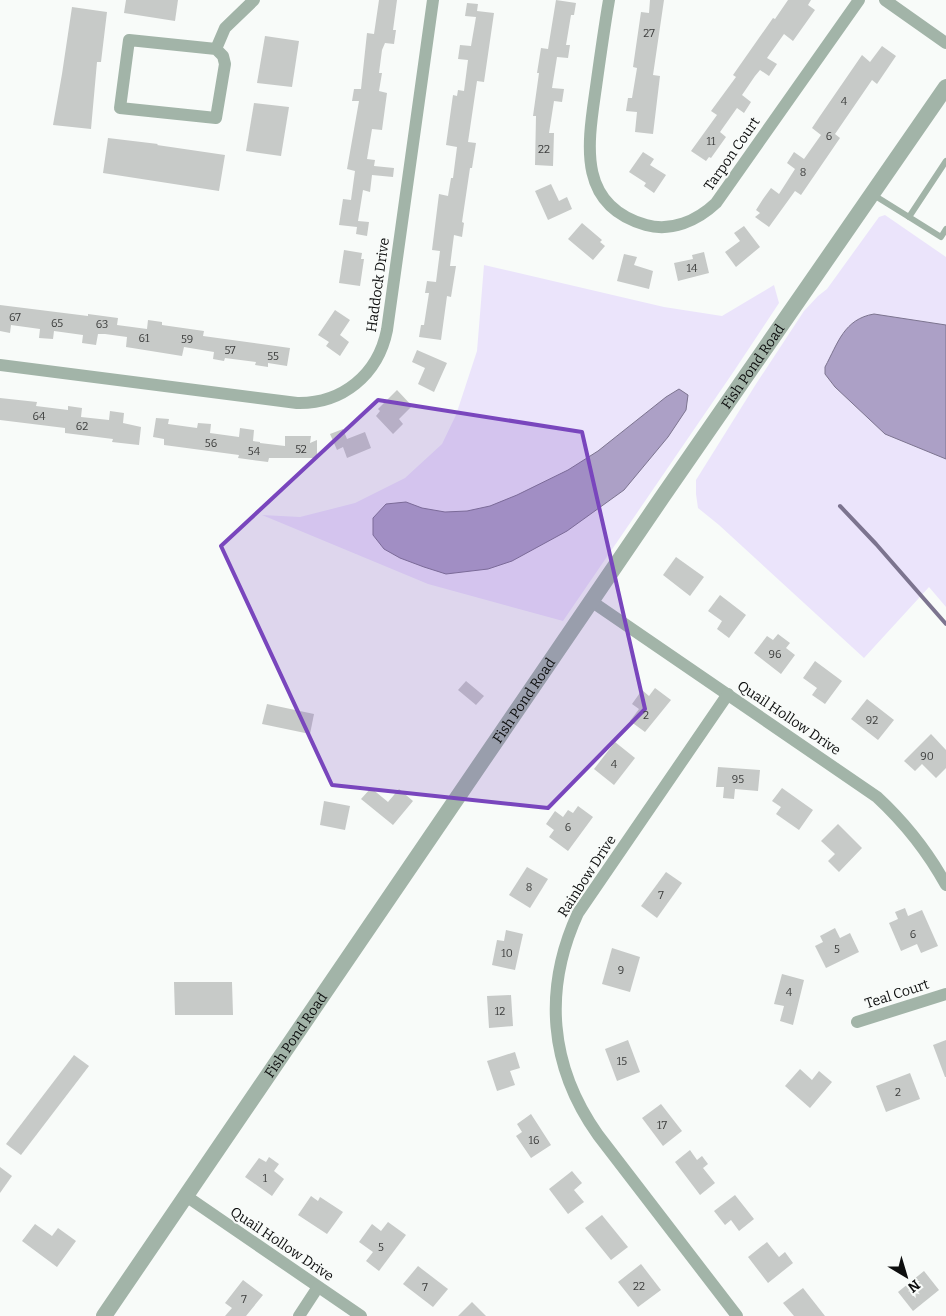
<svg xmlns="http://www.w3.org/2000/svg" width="946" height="1316" viewBox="0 0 946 1316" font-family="Bitter,serif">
	<rect width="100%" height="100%" fill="#f8fbf9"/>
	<!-- green -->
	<g fill="#ebe4fb">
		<polygon points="885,215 946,257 946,607 929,587 864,658 719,525 698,508 696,494 696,480 756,384 804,311 818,296 827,289 879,217"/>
		<polygon points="484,265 664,307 722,316 774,285 779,303 734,371 563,621 428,584 262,515 300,517 355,503 405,478 442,444 456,415 477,351"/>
	</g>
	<!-- water -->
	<g fill="#aca0c6" stroke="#7c748f">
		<path d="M874,314L946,325V459L885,434L835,387L825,374V367C838,343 844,319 874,314Z"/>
		<polygon points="679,389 688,395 686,410 668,437 624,490 567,531 512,561 488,569 446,574 424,567 400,558 384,549 373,535 373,518 386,504 406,502 422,508 445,512 467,511 490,506 517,495 568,470 598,451 666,397"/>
	</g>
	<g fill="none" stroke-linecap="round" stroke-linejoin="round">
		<!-- stream -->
		<polyline stroke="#7c748f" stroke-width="4" points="840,506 876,544 946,624"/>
	</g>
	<!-- building -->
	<g fill="#c7cac8">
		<polygon points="126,0 178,0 175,21 124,13"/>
		<polygon points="379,0 397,0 393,30 396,30 394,44 385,43 382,50 379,73 382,73 379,91 387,93 382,130 372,129 367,159 375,160 374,166 394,168 393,177 372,175 370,192 363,190 358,221 369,222 367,236 356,234 357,227 339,225 343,199 351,200 355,171 347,169 359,101 352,101 354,89 361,89 367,33 374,34"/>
		<polygon points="556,0 576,3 574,15 571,15 566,45 570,45 568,58 557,57 552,88 564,89 562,102 554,101 549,133 554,133 553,166 535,165 536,116 533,116 539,73 537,73 541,48 548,49"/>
		<polygon points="650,0 664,0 653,75 660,76 653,134 635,132 637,112 626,111 628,98 632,98 637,68 633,67 641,12 649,13"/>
		<polygon points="788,0 811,0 808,5 815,10 793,41 784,34 767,58 777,64 769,76 760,70 755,76 742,95 751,102 744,113 737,108 720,132 726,137 711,158 709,157 706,161 691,151 717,115 711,111 736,77 733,75 773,18 775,19"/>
		<polygon points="467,3 478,4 477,11 494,13 484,82 477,81 468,142 476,143 472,168 470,168 462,222 464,223 462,237 454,235 450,266 456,266 451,297 447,296 441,340 419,337 421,325 424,325 429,293 425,293 427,281 436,282 440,251 432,250 439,194 448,196 451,178 453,178 457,147 446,145 453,95 457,96 458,90 464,91 468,60 458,59 460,45 471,46 476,17 465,16"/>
		<polygon points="72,7 107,12 101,62 97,62 91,129 53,125 62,74"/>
		<polygon points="265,36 299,41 292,87 257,83"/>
		<polygon points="882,46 896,56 877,84 872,80 835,134 840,138 801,195 795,191 769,227 755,217 760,213 756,210 763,199 771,188 779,194 795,169 787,163 794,152 804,159 821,135 812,128 820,116 862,55 870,62"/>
		<polygon points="254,103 289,107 281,156 246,151"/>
		<polygon points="108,138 158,144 157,145 225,155 219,191 103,173"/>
		<polygon points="643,152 654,159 650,165 666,175 654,193 644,186 646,183 629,172"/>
		<polygon points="551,184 559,201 567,197 572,209 548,220 535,191"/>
		<polygon points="582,223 602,240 600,242 605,246 593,260 568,239"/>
		<polygon points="744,226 760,247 736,267 725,252 740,241 734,233"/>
		<polygon points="344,250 362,253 361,259 364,259 360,286 339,283"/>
		<polygon points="704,252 709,273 678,281 674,263 693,259 692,255"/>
		<polygon points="624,254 637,257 634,265 653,271 649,289 617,281"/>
		<polygon points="0,305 88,316 88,314 118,318 117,325 147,329 148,320 162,322 162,325 204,331 203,336 290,348 287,366 268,363 268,367 255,365 256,362 225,358 224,361 213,359 214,352 184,347 182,356 126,347 127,337 105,334 98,334 96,345 82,343 83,335 54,331 53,339 39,338 40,329 11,325 10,333 0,331"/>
		<polygon points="335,310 350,320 340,335 349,342 340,356 326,346 329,342 318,335"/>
		<polygon points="417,350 447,363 434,392 418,384 425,368 412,362"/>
		<polygon points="397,390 412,406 399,419 403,424 393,434 376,416 380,411 378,409"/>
		<polygon points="0,398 37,402 36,406 68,410 68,406 82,408 81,417 109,420 110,411 124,413 123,423 141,427 139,445 112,442 113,439 65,433 65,428 0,420"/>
		<polygon points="156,418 169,419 168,424 197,428 198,423 211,424 210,433 239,437 240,428 254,430 253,441 260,442 260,443 285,446 285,436 311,436 310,443 317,440 317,458 269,458 268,462 238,458 239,455 164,445 164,439 153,437"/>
		<polygon points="343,429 347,439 365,432 371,448 347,458 343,447 337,450 330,434"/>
		<polygon points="676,557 704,577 690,596 663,575"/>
		<polygon points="720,595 746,615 729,638 717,629 722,621 708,611"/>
		<polygon points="778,634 790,643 786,648 795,655 781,674 754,653 767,636 773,640"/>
		<polygon points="815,661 842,681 825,704 812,695 817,688 803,678"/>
		<polygon points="466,681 484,696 476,705 458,690"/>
		<polygon points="655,688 671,700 645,732 630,721 639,709 632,704 642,690 649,696"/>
		<polygon points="867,699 894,720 878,740 851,719"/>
		<polygon points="267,704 314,714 310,734 262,724"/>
		<polygon points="931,734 946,750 946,768 936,778 922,764 915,771 904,761"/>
		<polygon points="615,742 635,758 614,785 594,769"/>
		<polygon points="718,767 760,770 758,791 735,789 734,799 723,798 724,787 716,787"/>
		<polygon points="371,788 388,802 399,789 413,801 393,825 361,799"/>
		<polygon points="782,788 813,810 799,830 776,814 781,807 772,801"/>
		<polygon points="324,801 350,806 345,830 320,825"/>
		<polygon points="578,806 593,817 568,851 549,837 554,830 546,824 555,811 563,817 568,810 573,813"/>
		<polygon points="838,824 862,848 839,872 828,861 835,854 821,841"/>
		<polygon points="527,867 548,879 530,908 509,895"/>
		<polygon points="666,872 682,883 657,918 641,906"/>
		<polygon points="905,908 908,916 922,910 938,946 921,953 917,944 901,951 889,923 898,919 895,912"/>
		<polygon points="835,928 840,938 850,933 859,952 826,968 815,946 823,942 820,936"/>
		<polygon points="506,930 523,934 515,970 492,965 497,940 504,941"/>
		<polygon points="612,948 640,957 630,992 602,984"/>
		<polygon points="782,974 804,980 793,1025 780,1021 784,1006 774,1004"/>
		<polygon points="174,982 232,982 233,1015 175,1015"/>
		<polygon points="511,995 513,1026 489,1028 487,996"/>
		<polygon points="628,1040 640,1072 617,1081 605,1049"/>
		<polygon points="946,1040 946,1077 945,1077 933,1045"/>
		<polygon points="515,1052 520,1068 510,1071 515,1085 497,1091 487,1061"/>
		<polygon points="74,1055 89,1066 21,1155 6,1144"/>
		<polygon points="800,1069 812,1080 819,1071 832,1082 810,1108 785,1086"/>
		<polygon points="910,1073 920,1099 886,1112 876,1086"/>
		<polygon points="661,1104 682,1131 663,1146 642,1118"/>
		<polygon points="531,1114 551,1145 531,1158 516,1136 522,1132 517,1124"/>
		<polygon points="690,1150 697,1160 702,1156 708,1164 703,1168 715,1183 700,1195 675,1162"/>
		<polygon points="269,1157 279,1164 274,1171 284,1179 272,1196 245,1177 259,1158 266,1162"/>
		<polygon points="0,1167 12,1176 0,1193"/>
		<polygon points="572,1171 582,1183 574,1190 584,1202 568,1214 549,1189"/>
		<polygon points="735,1195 754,1219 739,1231 731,1220 725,1225 714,1211"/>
		<polygon points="311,1196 318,1201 320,1197 343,1212 327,1234 298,1215"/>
		<polygon points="602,1215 628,1247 611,1260 585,1228"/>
		<polygon points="388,1222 406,1235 379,1271 366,1261 373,1252 359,1242 372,1224 381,1231"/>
		<polygon points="35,1224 52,1236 58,1228 76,1241 57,1267 22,1241"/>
		<polygon points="767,1242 779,1257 785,1252 793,1263 768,1283 748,1257"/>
		<polygon points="641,1264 661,1290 638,1307 618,1282"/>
		<polygon points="418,1266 448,1289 433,1307 403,1284"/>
		<polygon points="924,1271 939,1290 913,1311 898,1292"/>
		<polygon points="243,1280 263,1295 246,1316 225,1316 232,1308 225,1303"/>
		<polygon points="803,1288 825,1316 794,1316 783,1303"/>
		<polygon points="472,1302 486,1316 458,1316"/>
	</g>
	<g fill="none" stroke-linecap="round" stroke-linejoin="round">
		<!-- service -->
		<g stroke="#a2b4a8" stroke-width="6">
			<polyline points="946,161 909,217 941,237 946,229"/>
			<polyline points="872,194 909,217"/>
		</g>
		<!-- minor -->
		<g stroke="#a2b4a8" stroke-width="12">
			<path d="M609,0C604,29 600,58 596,87C588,143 576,205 646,225C671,232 697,221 716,203L859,0"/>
			<polyline points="885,0 946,43"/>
			<polygon points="129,40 216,49 223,56 225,64 216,118 120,108"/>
			<polyline points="216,49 225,28 254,0"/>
			<path d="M0,365L297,403C342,404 378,375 387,330L433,0"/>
			<path d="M591,601L877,797C905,823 928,852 946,885"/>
			<path d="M728,694L578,913C543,989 549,1066 598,1135L737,1316"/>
			<polyline points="857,1022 946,994"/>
			<polyline points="186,1196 361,1316"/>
			<polyline points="299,1316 318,1287"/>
		</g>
		<!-- tertiary -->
		<path stroke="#a2b4a8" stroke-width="16" id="s1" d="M104,1316L663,496L946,87"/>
	</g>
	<!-- marked area -->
	<path fill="#7946bd" fill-opacity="0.2" stroke="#7946bd" stroke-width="4" stroke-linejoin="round" d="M378,400L582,432L645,709L548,808L332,785L221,546Z"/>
	<g text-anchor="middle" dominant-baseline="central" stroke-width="4" stroke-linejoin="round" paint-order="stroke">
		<!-- number labels -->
		<g font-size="11" fill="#3c3d3c">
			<text x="649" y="33">27</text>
			<text x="844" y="101">4</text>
			<text x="829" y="136">6</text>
			<text x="711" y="141">11</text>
			<text x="544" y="149">22</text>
			<text x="803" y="172">8</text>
			<text x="692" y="268">14</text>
			<text x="15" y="317">67</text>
			<text x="57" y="323">65</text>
			<text x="102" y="324">63</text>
			<text x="144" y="338">61</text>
			<text x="187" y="339">59</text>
			<text x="230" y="350">57</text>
			<text x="273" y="356">55</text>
			<text x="39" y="416">64</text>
			<text x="82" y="426">62</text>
			<text x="211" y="443">56</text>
			<text x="301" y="449">52</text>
			<text x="254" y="451">54</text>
			<text x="775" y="654">96</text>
			<text x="646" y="715">2</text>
			<text x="872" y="720">92</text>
			<text x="927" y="756">90</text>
			<text x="614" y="764">4</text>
			<text x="738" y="779">95</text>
			<text x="568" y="827">6</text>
			<text x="529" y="887">8</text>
			<text x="661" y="895">7</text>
			<text x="913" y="934">6</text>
			<text x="837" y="949">5</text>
			<text x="507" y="953">10</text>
			<text x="621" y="970">9</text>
			<text x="789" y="992">4</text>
			<text x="500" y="1011">12</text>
			<text x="622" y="1061">15</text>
			<text x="898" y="1092">2</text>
			<text x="662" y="1125">17</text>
			<text x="534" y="1140">16</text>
			<text x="265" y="1178">1</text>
			<text x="381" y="1247">5</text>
			<text x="639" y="1286">22</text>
			<text x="425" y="1287">7</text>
			<text x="244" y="1299">7</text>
		</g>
		<!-- street labels -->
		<g font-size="14" fill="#0d0e0e" stroke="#f8fbf9">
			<text transform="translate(732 154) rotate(-55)">Tarpon Court</text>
			<text transform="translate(378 285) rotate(-82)">Haddock Drive</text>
			<text stroke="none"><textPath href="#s1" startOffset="1150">Fish Pond Road</textPath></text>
			<text stroke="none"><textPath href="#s1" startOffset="745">Fish Pond Road</textPath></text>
			<text transform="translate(789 718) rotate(34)">Quail Hollow Drive</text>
			<text transform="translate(587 876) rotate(-57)">Rainbow Drive</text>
			<text transform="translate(897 994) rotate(-18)">Teal Court</text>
			<text stroke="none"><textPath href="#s1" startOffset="340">Fish Pond Road</textPath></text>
			<text transform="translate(282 1244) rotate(34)">Quail Hollow Drive</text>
		</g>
	</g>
	<!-- north arrow -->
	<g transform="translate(906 1276) rotate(142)" stroke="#f8fbf9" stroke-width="4" paint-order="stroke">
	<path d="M0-4L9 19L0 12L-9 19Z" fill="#0d0e0e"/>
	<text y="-8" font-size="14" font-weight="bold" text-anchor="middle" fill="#0d0e0e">N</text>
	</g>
</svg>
